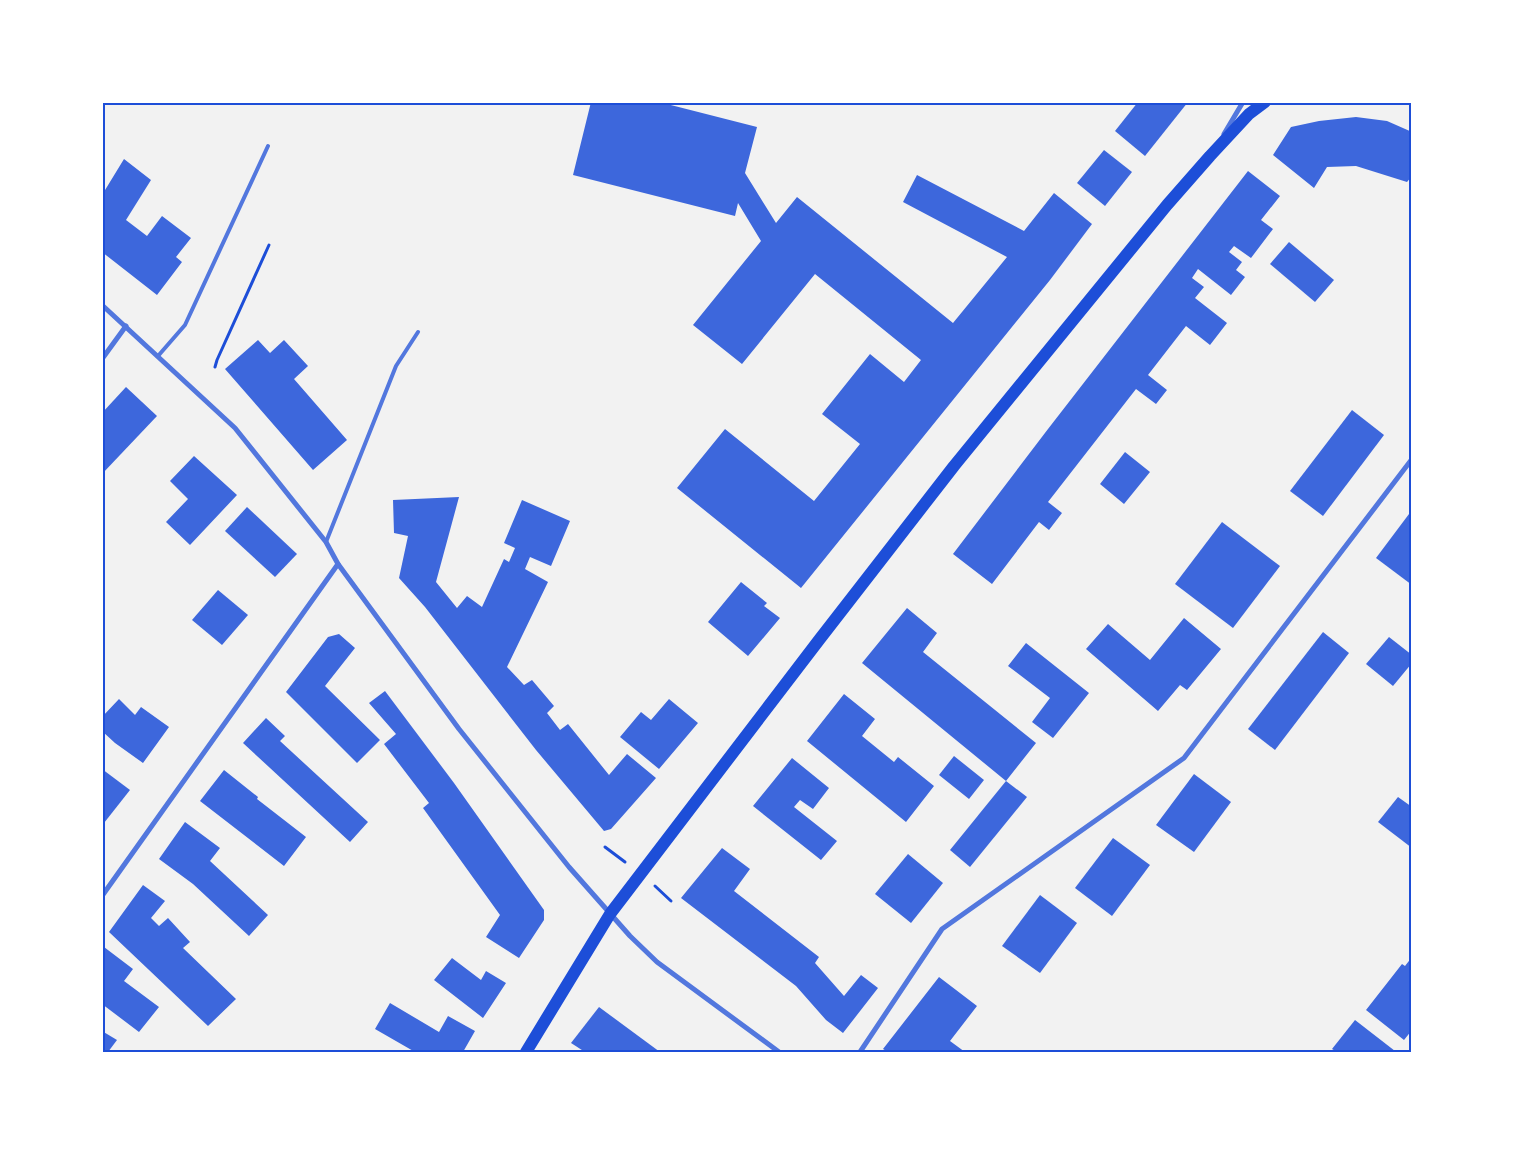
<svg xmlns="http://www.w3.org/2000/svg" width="1514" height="1155" viewBox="0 0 1514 1155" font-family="'Sofia Sans Condensed',sans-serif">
	<rect width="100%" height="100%" fill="#f2f2f2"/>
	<!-- building -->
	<g fill="#3d67dc">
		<polygon points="591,102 659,102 757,127 745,173 776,223 797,197 953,323 1007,257 903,202 917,175 1024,231 1054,193 1092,224 1050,280 801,588 677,488 725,429 814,501 860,444 822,414 870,354 904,382 921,360 815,274 742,364 693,325 761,241 738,203 735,216 573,175"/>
		<polygon points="1138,102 1188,102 1145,156 1115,131"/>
		<polygon points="1356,117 1387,121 1412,132 1412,176 1407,182 1356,166 1327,167 1314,188 1273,155 1291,127 1319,121"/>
		<polygon points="1104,150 1132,172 1105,206 1077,183"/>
		<polygon points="124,159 151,180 126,220 147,236 162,216 191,238 176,257 182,262 157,295 102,252 102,195"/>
		<polygon points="1248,171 1280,196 1261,220 1273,229 1251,258 1234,246 1229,252 1242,262 1236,270 1245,277 1231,295 1198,269 1192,278 1204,287 1195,298 1227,323 1210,345 1186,326 1148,375 1167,390 1156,404 1136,389 1048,502 1062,513 1049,530 1039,522 992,584 953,554 1048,429"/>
		<polygon points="1289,242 1334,280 1315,302 1270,264"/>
		<polygon points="258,340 270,353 284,340 308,366 294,379 347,440 313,470 225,369"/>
		<polygon points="126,387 157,416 102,474 102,413"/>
		<polygon points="1352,410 1384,435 1323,516 1290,491"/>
		<polygon points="1125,452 1150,472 1124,504 1100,484"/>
		<polygon points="194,456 237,495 190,545 166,522 188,499 170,481"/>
		<polygon points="459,497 436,582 457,608 467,596 482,607 504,559 509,562 515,548 504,543 522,500 570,521 551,566 530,557 525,569 548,582 507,667 524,685 532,680 554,706 547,713 560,730 568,724 609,775 627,754 656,778 611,829 604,831 536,750 425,607 399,578 408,536 394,533 393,500"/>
		<polygon points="247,507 297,554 275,577 225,531"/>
		<polygon points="1412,510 1412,585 1376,558"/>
		<polygon points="1222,522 1280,566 1233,628 1175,584"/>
		<polygon points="741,582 767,603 764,606 780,618 748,656 708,622"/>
		<polygon points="218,590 248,615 222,645 192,620"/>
		<polygon points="907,608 937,633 923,652 1036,743 1006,781 862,663"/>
		<polygon points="1184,618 1221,649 1187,690 1180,685 1158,711 1086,649 1108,624 1150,660"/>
		<polygon points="1323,632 1349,653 1275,750 1248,729"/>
		<polygon points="339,634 355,648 325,686 380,740 357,763 286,692 328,637"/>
		<polygon points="1389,637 1412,655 1412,663 1393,686 1366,664"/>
		<polygon points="1026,643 1089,693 1053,738 1032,722 1050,698 1008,666"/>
		<polygon points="385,691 454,783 544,910 544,920 519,958 486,937 500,915 423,808 429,803 384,744 396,734 369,703"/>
		<polygon points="844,694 875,719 862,736 894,762 898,757 934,786 906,822 807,741"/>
		<polygon points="119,699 135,715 141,707 169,727 143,763 115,743 102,731 102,717"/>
		<polygon points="669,699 698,723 659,769 620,737 641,712 651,720"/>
		<polygon points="266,718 285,736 280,741 368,822 350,842 243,743"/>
		<polygon points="954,756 984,780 969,799 939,775"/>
		<polygon points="792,758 829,788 813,809 800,800 794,807 837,841 821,860 753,806"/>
		<polygon points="102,769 130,790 104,823 102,822"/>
		<polygon points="224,770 258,797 257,799 306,837 284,866 200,801"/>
		<polygon points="1194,774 1231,802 1194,852 1156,825"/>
		<polygon points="1006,781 1027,797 970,867 950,850"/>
		<polygon points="1398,797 1412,807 1412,848 1378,822"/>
		<polygon points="185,822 220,848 210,861 268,915 249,936 193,884 159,859"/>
		<polygon points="1113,838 1150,865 1112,916 1075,888"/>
		<polygon points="722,848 750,869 734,891 819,957 815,963 844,996 861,975 878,988 843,1033 826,1020 796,986 681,898"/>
		<polygon points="908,854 943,883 911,923 875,894"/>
		<polygon points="143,885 165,901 151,918 159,926 168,918 190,942 183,948 236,999 208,1026 109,932"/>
		<polygon points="1040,895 1077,923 1040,973 1002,946"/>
		<polygon points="104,947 133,969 124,981 159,1007 139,1032 102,1004 102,949"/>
		<polygon points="1412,957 1412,1030 1404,1040 1366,1010 1402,964 1405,966"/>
		<polygon points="452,958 481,980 486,971 506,983 483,1018 434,980"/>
		<polygon points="939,977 977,1006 950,1041 965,1052 888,1052 883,1049"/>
		<polygon points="390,1003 439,1032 448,1016 475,1031 463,1052 415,1052 375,1029"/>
		<polygon points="599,1007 660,1052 585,1052 571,1043"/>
		<polygon points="1355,1020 1395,1051 1394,1052 1337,1052 1332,1049"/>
		<polygon points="102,1031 117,1040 108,1052 102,1052"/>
	</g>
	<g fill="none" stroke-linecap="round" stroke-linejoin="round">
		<!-- path -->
		<g stroke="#1d4ed8" stroke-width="3">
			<polyline points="215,367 217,360 269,245"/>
			<polyline points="605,847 625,862"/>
			<polyline points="655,886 671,901"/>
		</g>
		<!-- service -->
		<g stroke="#5277de" stroke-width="4">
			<polyline points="158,356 185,325 268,146"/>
			<polyline points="326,542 396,366 418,332"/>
		</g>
		<!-- minor -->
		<g stroke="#5277de" stroke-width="5">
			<polyline points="1224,134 1243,102"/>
			<polyline points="102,305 235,428 326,542 338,564 459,729 569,867 630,936 657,962 779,1052"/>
			<polyline points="102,359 126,326"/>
			<polyline points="102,896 338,564"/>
			<polyline points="860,1052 942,929 1184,758 1412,459"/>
		</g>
		<!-- primary -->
		<polyline stroke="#1d4ed8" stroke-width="12" points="526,1052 610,914 819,640 954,466 1167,205 1210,156 1249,114 1265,102"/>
	</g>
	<!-- border -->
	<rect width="1514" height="1155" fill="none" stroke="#ffffff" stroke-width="208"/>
	<rect x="104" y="104" width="1306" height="947" fill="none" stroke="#1d4ed8" stroke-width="2"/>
</svg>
